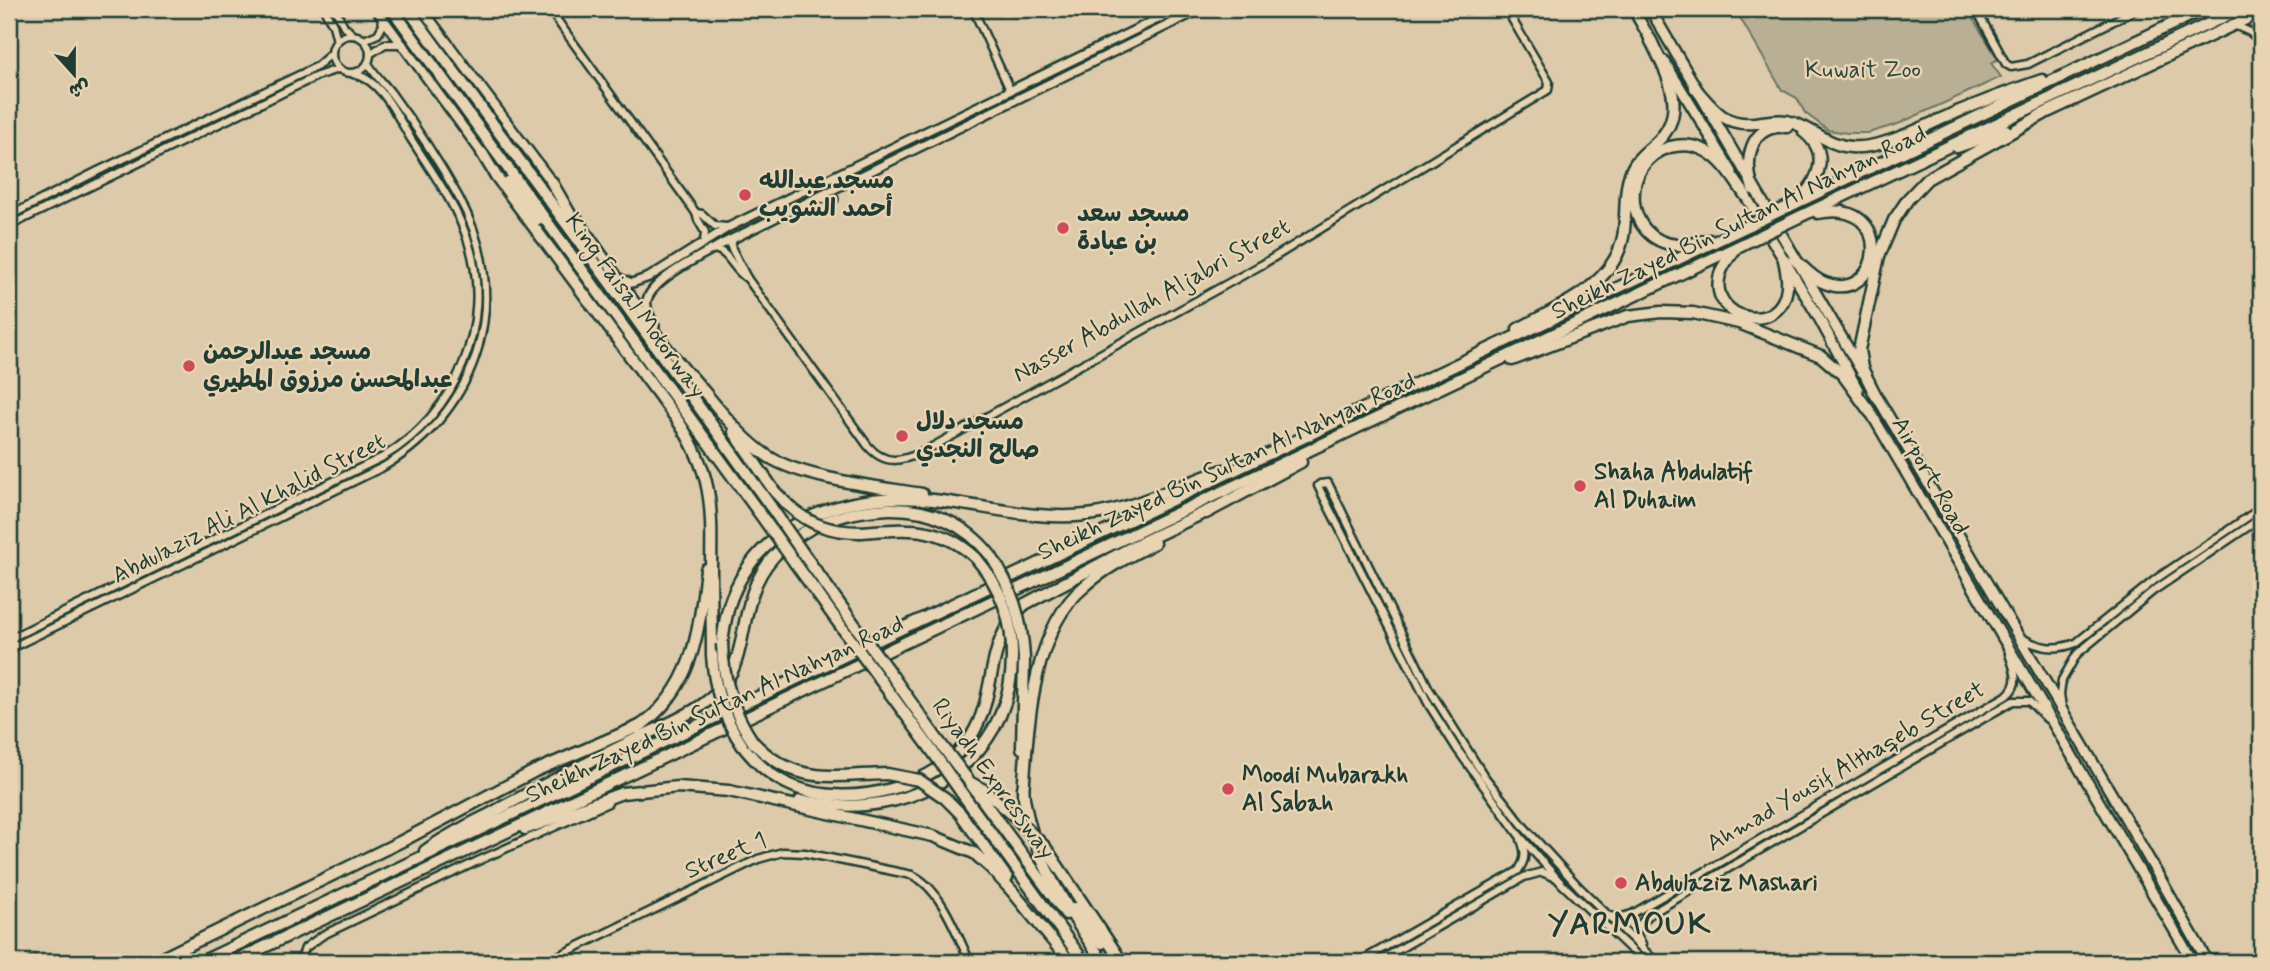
<svg xmlns="http://www.w3.org/2000/svg" width="2270" height="971" viewBox="0 0 2270 971" font-family="Mynerve,'Playpen Sans Arabic',sans-serif">
	<rect width="100%" height="100%" fill="#dccaaa"/>
	<filter id="ink" filterUnits="userSpaceOnUse"><feTurbulence type="fractalNoise" baseFrequency=".0143" numOctaves="2"/><feDisplacementMap in="SourceGraphic" scale="14" xChannelSelector="R" yChannelSelector="G"/><feConvolveMatrix kernelMatrix="1 2 1 2 8 2 1 2 1" color-interpolation-filters="sRGB"/></filter>
	<g filter="url(#ink)">
		<!-- green -->
		<polygon fill="#b9af94" stroke="#6c7664" stroke-width="2" points="1735,9 1967,9 1998,59 1991,63 2001,77 1898,124 1868,133 1847,133 1828,130 1805,113 1797,98 1782,90"/>
		<g fill="none" stroke-linecap="round" stroke-linejoin="round">
			<defs>
				<g id="tertiary">
					<polyline points="324,9 333,25 337,41"/>
					<polyline points="335,9 344,26 353,35"/>
					<polyline points="549,9 696,213 698,220 705,232 704,241"/>
					<polyline points="973,9 1010,90"/>
					<polyline points="1976,9 2006,64 2011,67 2028,64 2137,9"/>
					<polyline points="2234,25 2250,32 2261,42"/>
					<circle cx="351" cy="54" r="19"/>
					<polyline points="364,40 378,34 383,25 382,18"/>
					<polyline points="370,54 385,44 403,44"/>
					<polyline points="696,213 702,214 715,226 727,227"/>
					<polyline points="9,216 98,171 316,67 331,54"/>
					<polyline points="9,226 317,76 338,69"/>
					<path d="M733,239L731,247L747,278L868,446C885,466 902,461 923,452L1263,264L1548,90L1549,82L1506,9"/>
					<path d="M713,249C730,251 733,271 747,278"/>
					<path d="M2020,637C2039,648 2055,651 2076,643L2156,579L2261,508"/>
					<path d="M9,639L383,457C456,414 495,324 468,241C456,204 432,172 411,139C398,118 381,78 353,74"/>
					<path d="M9,649L383,467C481,409 514,296 458,196C439,162 417,128 394,97C386,85 375,76 368,63"/>
					<polyline points="2062,707 2060,694 2062,680 2077,654 2153,591 2261,518"/>
					<path d="M1609,916L1619,918L1632,914L2006,696C2021,684 2015,670 2009,654"/>
					<polyline points="1642,944 1637,935 1637,927 1649,915 2013,701 2029,701 2047,719"/>
					<polyline points="300,962 305,948 323,935 480,860 608,803"/>
					<path d="M546,962L758,859L783,852L805,853L912,875C941,888 957,935 970,962"/>
					<path d="M1359,962L1518,871C1526,860 1526,852 1521,840"/>
					<polyline points="1377,962 1524,877 1542,872 1553,877"/>
					<polyline points="1644,962 1561,883 1519,835 1457,749 1429,705 1318,486 1320,484 1328,483 1429,689 1484,776 1525,828 1579,887 1656,962"/>
				</g>
				<g id="secondary">
					<polyline points="816,198 834,199"/>
					<polyline points="619,278 632,283 649,277 729,227 1178,9"/>
					<path d="M655,326C651,319 645,309 647,300C653,278 703,255 722,244L1201,9"/>
				</g>
				<g id="primary">
					<polyline points="376,9 482,153"/>
					<polyline points="422,9 554,185"/>
					<polyline points="577,218 659,337 690,375"/>
				</g>
				<g id="trunk">
					<polyline points="1633,9 1653,44"/>
					<polyline points="1650,9 1862,372"/>
					<polyline points="1664,61 1732,172"/>
					<polyline points="1742,190 1819,318 1858,390"/>
					<polyline points="1873,390 2111,793 2208,962"/>
					<polyline points="1868,408 2193,962"/>
				</g>
				<g id="motorway">
					<polyline points="392,9 760,514"/>
					<polyline points="408,9 610,283 771,507"/>
					<path d="M1695,88C1713,109 1724,126 1755,123C1766,122 1776,119 1787,121C1810,126 1826,145 1851,147C1881,150 1925,126 1952,114C1982,102 2012,90 2042,80"/>
					<polyline points="2039,116 2261,12"/>
					<polyline points="1957,147 2006,130"/>
					<path d="M482,153L496,176L676,418C713,472 712,506 711,568C711,597 712,626 712,655"/>
					<polyline points="551,181 585,240"/>
					<polyline points="508,182 538,219"/>
					<path d="M1753,189C1744,161 1749,123 1787,127"/>
					<path d="M1802,197C1821,177 1829,152 1804,132"/>
					<polyline points="1794,204 2204,9"/>
					<polyline points="1799,217 2240,9"/>
					<path d="M1709,240C1699,242 1687,246 1677,245C1622,240 1619,162 1670,147C1682,144 1695,145 1706,151C1723,160 1734,179 1745,195"/>
					<path d="M1737,247C1731,255 1723,264 1720,274C1707,321 1782,337 1787,287C1788,278 1786,269 1784,260"/>
					<path d="M1794,259C1804,268 1813,279 1825,283C1883,306 1897,196 1818,213"/>
					<path d="M1518,329C1556,308 1614,286 1623,237C1627,217 1623,194 1630,174C1635,159 1646,152 1657,142C1690,111 1666,72 1650,39"/>
					<polyline points="1512,360 1628,316 1661,312 1693,313 1739,323 1821,356 1843,375 1870,412"/>
					<path d="M690,375C714,402 738,437 769,457C804,479 880,487 922,494"/>
					<polyline points="1876,396 1862,368 1859,350 1879,256 1894,220 1908,199 1927,179 2044,114"/>
					<polyline points="734,432 775,492 788,505"/>
					<polyline points="1206,513 1301,462"/>
					<path d="M861,532C908,529 939,524 976,558"/>
					<polyline points="805,556 851,620"/>
					<polyline points="795,563 843,629"/>
					<path d="M722,644C724,628 726,612 732,597C762,521 846,493 922,499C977,503 1031,521 1087,515C1129,511 1182,484 1223,470"/>
					<polyline points="893,677 937,739"/>
					<polyline points="884,685 928,745"/>
					<path d="M637,728C694,690 699,631 706,569"/>
					<path d="M753,742C795,786 832,775 887,774"/>
					<path d="M742,745C757,764 772,778 795,787C850,809 940,787 972,735C999,690 982,645 1025,604L1140,543L1210,510"/>
					<polyline points="1022,748 1024,658"/>
					<polyline points="965,776 1066,914"/>
					<polyline points="971,783 984,790 1013,815"/>
					<path d="M1023,788C1028,852 1068,910 1103,962"/>
					<polyline points="961,792 1084,962"/>
					<path d="M1023,794C1028,728 1031,630 1085,586C1105,568 1130,556 1154,543"/>
					<polyline points="945,798 960,813 1007,878"/>
					<path d="M800,801C821,804 843,807 865,805C946,799 1012,741 1012,657"/>
					<polyline points="525,829 622,793 678,787 729,791 933,836 974,853 990,867 1012,891 1070,962"/>
					<polyline points="1045,847 1122,962"/>
					<path d="M425,851C445,836 468,825 490,814C538,787 587,763 636,739C658,728 682,719 702,705C747,674 737,637 753,592C772,536 834,511 889,509C930,508 966,524 991,556"/>
					<polyline points="1075,908 1102,943"/>
					<polyline points="33,962 34,962"/>
					<polyline points="154,962 404,840 535,771 642,725"/>
					<polyline points="201,962 1735,232"/>
					<polyline points="233,962 1741,245"/>
				</g>
			</defs>
			<!-- tertiary casing -->
			<use href="#tertiary" stroke="#1f3d34" stroke-width="11"/>
			<!-- secondary casing -->
			<use href="#secondary" stroke="#1f3d34" stroke-width="12"/>
			<!-- primary casing -->
			<use href="#primary" stroke="#1f3d34" stroke-width="13"/>
			<!-- trunk casing -->
			<use href="#trunk" stroke="#1f3d34" stroke-width="14"/>
			<!-- motorway casing -->
			<use href="#motorway" stroke="#1f3d34" stroke-width="15"/>
			<!-- tertiary -->
			<use href="#tertiary" stroke="#e8d3b2" stroke-width="6"/>
			<!-- secondary -->
			<use href="#secondary" stroke="#e8d3b2" stroke-width="7"/>
			<!-- primary -->
			<use href="#primary" stroke="#e8d3b2" stroke-width="8"/>
			<!-- trunk -->
			<use href="#trunk" stroke="#e8d3b2" stroke-width="9"/>
			<!-- motorway -->
			<use href="#motorway" stroke="#e8d3b2" stroke-width="10"/>
			<defs>
				<g id="motorway-bridge">
					<polyline points="1735,232 1794,204"/>
					<polyline points="1741,245 1799,217"/>
					<path d="M788,505C809,525 832,532 861,532"/>
					<polyline points="771,507 805,556"/>
					<polyline points="760,514 795,563"/>
					<path d="M991,556C1012,588 1022,619 1024,658"/>
					<path d="M976,558C1001,587 1013,619 1012,657"/>
					<polyline points="851,620 893,677"/>
					<polyline points="843,629 884,685"/>
					<path d="M722,644C723,680 732,711 753,742"/>
					<path d="M712,655C714,689 723,717 742,745"/>
					<polyline points="937,739 965,776"/>
					<polyline points="928,745 961,792"/>
					<polyline points="887,774 919,780 945,798"/>
					<polyline points="1013,815 1045,847"/>
				</g>
			</defs>
			<!-- motorway-bridge casing -->
			<use href="#motorway-bridge" stroke="#1f3d34" stroke-width="15" stroke-linecap="butt"/>
			<!-- motorway-bridge -->
			<use href="#motorway-bridge" stroke="#e8d3b2" stroke-width="10"/>
		</g>
	</g>
	<!-- markers -->
	<g fill="#d1495b" stroke="#e8d3b2" stroke-width="2.5">
		<circle cx="745" cy="195" r="7"/>
		<circle cx="1063" cy="228" r="7"/>
		<circle cx="189" cy="366" r="7"/>
		<circle cx="902" cy="436" r="7"/>
		<circle cx="1580" cy="486" r="7"/>
		<circle cx="1228" cy="789" r="7"/>
		<circle cx="1621" cy="883" r="7"/>
	</g>
	<g text-anchor="middle" dominant-baseline="central" stroke-width="5" stroke-linejoin="round" paint-order="stroke">
		<!-- park labels -->
		<g font-size="24" fill="#2e483e" stroke="#e8d3b2">
			<text x="1863" y="70">Kuwait Zoo</text>
		</g>
		<!-- poi labels -->
		<g font-size="24" font-weight="bold" fill="#1f3d34" stroke="#e8d3b2" text-anchor="start">
			<text x="759" y="181">مسجد عبدالله<tspan x="759" dy="28">أحمد الشويب</tspan></text>
			<text x="1077" y="214">مسجد سعد<tspan x="1077" dy="28">بن عبادة</tspan></text>
			<text x="203" y="352">مسجد عبدالرحمن<tspan x="203" dy="28">عبدالمحسن مرزوق المطيري</tspan></text>
			<text x="916" y="422">مسجد دلال<tspan x="916" dy="28">صالح النجدي</tspan></text>
			<text x="1594" y="472">Shaha Abdulatif<tspan x="1594" dy="28">Al Duhaim</tspan></text>
			<text x="1242" y="775">Moodi Mubarakh<tspan x="1242" dy="28">Al Sabah</tspan></text>
			<text x="1635" y="883">Abdulaziz Mashari</text>
		</g>
		<!-- street labels -->
		<g font-size="24" fill="#1f3d34" stroke="#e8d3b2">
			<text transform="translate(1739 223) rotate(-26)">Sheikh Zayed Bin Sultan Al Nahyan Road</text>
			<text transform="translate(1152 301) rotate(-29)">Nasser Abdullah Aljabri Street</text>
			<text transform="translate(635 306) rotate(54)">King Faisal Motorway</text>
			<text transform="translate(1227 467) rotate(-25)">Sheikh Zayed Bin Sultan Al Nahyan Road</text>
			<text transform="translate(1930 476) rotate(60)">Airport Road</text>
			<text transform="translate(249 509) rotate(-27)">Abdulaziz Ali Al Khalid Street</text>
			<text transform="translate(715 710) rotate(-25)">Sheikh Zayed Bin Sultan Al Nahyan Road</text>
			<text transform="translate(1846 767) rotate(-30)">Ahmad Yousif Althaqeb Street</text>
			<text transform="translate(993 779) rotate(54)">Riyadh Expressway</text>
			<text transform="translate(726 856) rotate(-23)">Street 1</text>
		</g>
		<!-- district labels -->
		<g font-size="32" font-weight="bold" letter-spacing="2" fill="#1f3d34" stroke="#e8d3b2">
			<text x="1630" y="925">YARMOUK</text>
		</g>
	</g>
	<!-- margin -->
	<rect width="2270" height="971" fill="none" stroke="#e8d3b2" stroke-width="35"/>
	<rect x="18" y="18" width="2235" height="936" fill="none" stroke="#1f3d34" stroke-width="2.5" filter="url(#ink)"/>
	<!-- north arrow -->
	<g transform="translate(74 74) rotate(159)" stroke="#e8d3b2" stroke-width="5" paint-order="stroke">
	<path d="M0-5L12 26L0 18L-12 26Z" fill="#1f3d34"/>
	<text y="-10" font-size="19" font-weight="bold" text-anchor="middle" fill="#1f3d34">ش</text>
	</g>
</svg>
